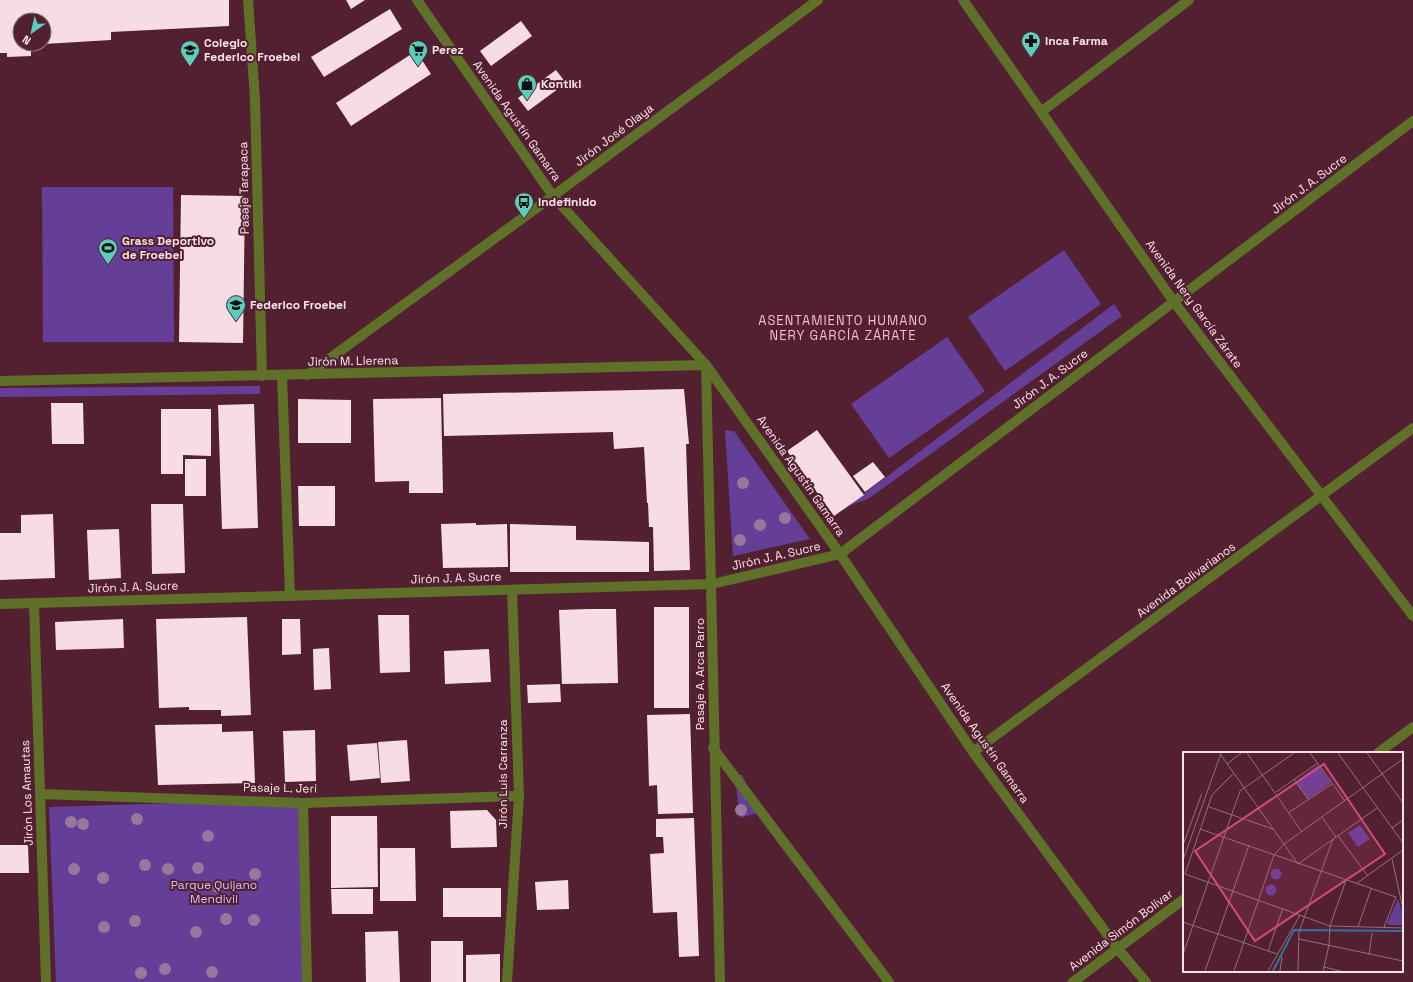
<svg xmlns="http://www.w3.org/2000/svg" width="1413" height="982" viewBox="0 0 1413 982" font-family="'Space Grotesk',sans-serif">
	<rect width="100%" height="100%" fill="#522031"/>
	<!-- green -->
	<g fill="#653e97">
		<polygon points="42,187 173,187 174,342 43,342"/>
		<polygon points="1064,250 1101,304 1005,371 968,317"/>
		<polygon points="1114,304 1122,316 868,499 848,506"/>
		<polygon points="947,337 985,391 889,458 851,404"/>
		<polygon points="260,386 260,394 0,397 0,388"/>
		<polygon points="725,430 734,431 810,539 733,556"/>
		<polygon points="735,775 742,775 761,812 740,818"/>
		<polygon points="303,799 310,982 56,982 49,807"/>
	</g>
	<!-- building -->
	<g fill="#f7dde3">
		<polygon points="0,0 229,0 229,26 111,32 111,40 44,44 44,20 20,20 20,44 31,44 31,56 7,57 7,53 0,53"/>
		<polygon points="346,0 365,0 351,9"/>
		<polygon points="390,9 402,29 324,77 311,57"/>
		<polygon points="521,21 532,36 491,66 480,51"/>
		<polygon points="416,51 431,74 351,126 336,103"/>
		<polygon points="556,70 566,83 528,111 518,98"/>
		<polygon points="181,195 245,196 243,343 179,342"/>
		<polygon points="684,389 689,444 686,444 690,570 654,571 653,527 649,527 648,503 647,503 644,447 614,449 613,432 444,436 443,394"/>
		<polygon points="441,398 443,493 409,493 409,481 375,482 373,399"/>
		<polygon points="298,399 351,400 351,443 298,443"/>
		<polygon points="51,403 83,403 84,444 52,444"/>
		<polygon points="254,404 258,528 222,529 218,405"/>
		<polygon points="161,409 211,409 211,456 183,455 183,474 161,474"/>
		<polygon points="817,430 864,495 834,516 787,451"/>
		<rect x="185" y="459" width="21" height="37"/>
		<polygon points="873,462 885,477 865,492 853,476"/>
		<polygon points="298,486 335,486 335,526 299,526"/>
		<polygon points="151,504 183,504 185,573 152,574"/>
		<polygon points="53,514 55,578 0,580 0,533 21,533 21,515"/>
		<polygon points="476,523 476,525 507,524 508,567 443,568 441,524"/>
		<polygon points="510,524 576,526 576,540 649,542 649,572 510,572"/>
		<polygon points="119,529 121,578 89,580 87,530"/>
		<rect x="654" y="607" width="35" height="101"/>
		<polygon points="588,609 616,609 618,683 562,684 559,610"/>
		<polygon points="378,615 409,615 410,672 380,673"/>
		<polygon points="247,617 251,715 221,716 221,710 189,710 189,707 159,708 156,619"/>
		<polygon points="123,619 124,648 56,650 55,622"/>
		<polygon points="282,619 300,619 301,654 282,655"/>
		<polygon points="329,648 331,689 314,690 313,649"/>
		<polygon points="489,649 491,682 445,684 444,651"/>
		<polygon points="560,684 561,702 528,703 527,685"/>
		<polygon points="690,714 693,813 658,814 657,785 649,786 647,715"/>
		<polygon points="222,724 222,732 253,731 255,783 158,785 155,725"/>
		<polygon points="315,730 316,781 285,782 283,731"/>
		<polygon points="407,740 410,781 381,783 378,742"/>
		<polygon points="377,743 380,778 350,781 347,745"/>
		<polygon points="487,810 496,820 497,847 451,848 450,811"/>
		<polygon points="331,816 377,816 378,887 331,888"/>
		<polygon points="694,818 699,956 679,957 677,912 653,913 650,854 664,853 663,837 656,837 656,819"/>
		<polygon points="0,845 28,845 29,873 0,873"/>
		<polygon points="380,848 415,848 416,901 380,901"/>
		<polygon points="568,880 569,909 537,910 535,882"/>
		<rect x="443" y="888" width="58" height="29"/>
		<polygon points="331,889 373,889 373,914 332,914"/>
		<polygon points="398,931 400,982 366,982 365,932"/>
		<rect x="431" y="941" width="32" height="41"/>
		<polygon points="500,954 500,982 466,982 466,955"/>
	</g>
	<g fill="none" stroke-linecap="round" stroke-linejoin="round">
		<!-- street -->
		<g stroke="#5f7029" stroke-width="10">
			<polyline points="248,0 255,99 262,376"/>
			<polyline points="417,0 553,196 706,365 840,554 973,752 1118,949 1146,982"/>
			<polyline points="963,0 1174,302 1413,616"/>
			<polyline points="1041,112 1189,0"/>
			<polyline points="282,375 290,596"/>
			<polyline points="307,375 553,196 818,0"/>
			<polyline points="0,381 706,365 720,982"/>
			<polyline points="34,603 46,982"/>
			<polyline points="0,604 712,584 840,554 1413,121"/>
			<polyline points="713,748 889,982"/>
			<polyline points="973,752 1413,428"/>
			<polyline points="1378,753 1413,727"/>
			<polyline points="40,794 303,803 519,796"/>
			<polyline points="303,803 307,982"/>
			<polyline points="507,982 519,796 512,590"/>
			<polyline points="1073,982 1184,899"/>
		</g>
	</g>
	<!-- trees -->
	<g fill="#98779c">
		<circle cx="743" cy="483" r="6"/>
		<circle cx="785" cy="518" r="6"/>
		<circle cx="760" cy="525" r="6"/>
		<circle cx="740" cy="540" r="6"/>
		<circle cx="741" cy="810" r="6"/>
		<circle cx="137" cy="819" r="6"/>
		<circle cx="71" cy="822" r="6"/>
		<circle cx="83" cy="824" r="6"/>
		<circle cx="208" cy="836" r="6"/>
		<circle cx="145" cy="865" r="6"/>
		<circle cx="198" cy="868" r="6"/>
		<circle cx="74" cy="869" r="6"/>
		<circle cx="168" cy="869" r="6"/>
		<circle cx="255" cy="874" r="6"/>
		<circle cx="103" cy="878" r="6"/>
		<circle cx="218" cy="887" r="6"/>
		<circle cx="226" cy="919" r="6"/>
		<circle cx="254" cy="920" r="6"/>
		<circle cx="135" cy="921" r="6"/>
		<circle cx="104" cy="927" r="6"/>
		<circle cx="196" cy="932" r="6"/>
		<circle cx="165" cy="969" r="6"/>
		<circle cx="212" cy="972" r="6"/>
		<circle cx="141" cy="973" r="6"/>
	</g>
	<!-- icons -->
	<defs>
		<symbol id="pharmacy-pin" viewBox="-11 -11 22 30"><path d="M0 17L-7.5 6A9.5 9.5 0 1 1 7.5 6Z" fill="#5bcebb" stroke="#522031"/><path d="M-2-6h4v4h4v4h-4v4h-4v-4h-4v-4h4Z" fill="#111"/></symbol>
		<symbol id="school-pin" viewBox="-11 -11 22 30"><path d="M0 17L-7.5 6A9.5 9.5 0 1 1 7.5 6Z" fill="#5bcebb" stroke="#522031"/><path d="M0-5L7-2L0 1L-7-2ZM-4 1L0 2.5L4 1V4Q0 6-4 4Z" fill="#111"/></symbol>
		<symbol id="supermarket-pin" viewBox="-11 -11 22 30"><path d="M0 17L-7.5 6A9.5 9.5 0 1 1 7.5 6Z" fill="#5bcebb" stroke="#522031"/><path d="M-6-5.5h2.5l.6 2H6L4.5 2H-2.5L-4.4-4H-6ZM-1.5 3.2a1.3 1.3 0 1 0 .1 0ZM3 3.2a1.3 1.3 0 1 0 .1 0Z" fill="#111"/></symbol>
		<symbol id="shop-pin" viewBox="-11 -11 22 30"><path d="M0 17L-7.5 6A9.5 9.5 0 1 1 7.5 6Z" fill="#5bcebb" stroke="#522031"/><path d="M-5-2.5h2.3a2.7 3.5 0 0 1 5.4 0H5L5.5 6h-11ZM-1.5-2.5h3a1.5 2.3 0 0 0-3 0Z" fill="#111"/></symbol>
		<symbol id="bus-pin" viewBox="-11 -11 22 30"><path d="M0 17L-7.5 6A9.5 9.5 0 1 1 7.5 6Z" fill="#5bcebb" stroke="#522031"/><path d="M-5-6H5V4H4V6H2V4H-2V6H-4V4H-5ZM-3.5-4V0h7V-4ZM-3.5 1.2v1.5H-2V1.2ZM2 1.2v1.5H3.5V1.2Z" fill="#111"/></symbol>
		<symbol id="stadium-pin" viewBox="-11 -11 22 30"><path d="M0 17L-7.5 6A9.5 9.5 0 1 1 7.5 6Z" fill="#5bcebb" stroke="#522031"/><path d="M0-5a6.5 5 0 1 0 0 10a6.5 5 0 1 0 0-10ZM-3.5-1.8h7v3.6h-7Z" fill="#111"/></symbol>
	</defs>
	<g fill-rule="evenodd">
		<use href="#pharmacy-pin" x="1020" y="30" width="22" height="30"/>
		<use href="#school-pin" x="179" y="39" width="22" height="30"/>
		<use href="#supermarket-pin" x="407" y="39" width="22" height="30"/>
		<use href="#shop-pin" x="516" y="73" width="22" height="30"/>
		<use href="#bus-pin" x="513" y="191" width="22" height="30"/>
		<use href="#stadium-pin" x="97" y="237" width="22" height="30"/>
		<use href="#school-pin" x="225" y="294" width="22" height="30"/>
	</g>
	<g text-anchor="middle" dominant-baseline="central" stroke-width="4" stroke-linejoin="round" paint-order="stroke">
		<!-- poi labels -->
		<g font-size="12" font-weight="bold" fill="#fee3e9" stroke="#522031" text-anchor="start">
			<text x="1045" y="41">Inca Farma</text>
			<text x="204" y="43">Colegio<tspan x="204" dy="14">Federico Froebel</tspan></text>
			<text x="432" y="50">Perez</text>
			<text x="541" y="84">Kontiki</text>
			<text x="538" y="202">indefinido</text>
			<text x="122" y="241">Grass Deportivo<tspan x="122" dy="14">de Froebel</tspan></text>
			<text x="250" y="305">Federico Froebel</text>
		</g>
		<!-- street labels -->
		<g font-size="12" fill="#fee3e9" stroke="#522031">
			<text transform="translate(517 121) rotate(55)">Avenida Agustín Gamarra</text>
			<text transform="translate(614 135) rotate(-37)">Jirón José Olaya</text>
			<text transform="translate(1309 184) rotate(-37)">Jirón J. A. Sucre</text>
			<text transform="translate(244 188) rotate(-91)">Pasaje Tarapaca</text>
			<text transform="translate(1194 304) rotate(54)">Avenida Nery García Zárate</text>
			<text transform="translate(353 361) rotate(-1)">Jirón M. Llerena</text>
			<text transform="translate(1050 379) rotate(-37)">Jirón J. A. Sucre</text>
			<text transform="translate(801 476) rotate(55)">Avenida Agustín Gamarra</text>
			<text transform="translate(776 556) rotate(-13)">Jirón J. A. Sucre</text>
			<text transform="translate(456 578) rotate(-2)">Jirón J. A. Sucre</text>
			<text transform="translate(1186 580) rotate(-36)">Avenida Bolivarianos</text>
			<text transform="translate(133 587) rotate(-2)">Jirón J. A. Sucre</text>
			<text transform="translate(700 674) rotate(-90)">Pasaje A. Arca Parro</text>
			<text transform="translate(985 743) rotate(55)">Avenida Agustín Gamarra</text>
			<text transform="translate(503 774) rotate(-90)">Jirón Luis Carranza</text>
			<text transform="translate(280 788) rotate(1)">Pasaje L. Jeri</text>
			<text transform="translate(27 793) rotate(-92)">Jirón Los Amautas</text>
			<text transform="translate(1121 930) rotate(-37)">Avenida Simón Bolívar</text>
		</g>
		<!-- park labels -->
		<g font-size="12" fill="#d2bff4" stroke="#522031">
			<text x="214" y="885">Parque Quijano<tspan x="214" dy="14">Mendivil</tspan></text>
		</g>
		<!-- neighbourhood labels -->
		<g font-size="13" letter-spacing="1" fill="#fcbccd" stroke="#522031">
			<text x="843" y="320">ASENTAMIENTO HUMANO<tspan x="843" dy="15">NERY GARCÍA ZÁRATE</tspan></text>
		</g>
	</g>
	<!-- overview -->
	<g transform="translate(1183 752)">
		<rect width="220" height="220" fill="#522031"/>
		<path d="M135,13L148,31L125,47L112,30ZM177,73L187,87L175,95L165,81ZM87.5 122a5.5 5.5 0 1 1 11 0a5.5 5.5 0 1 1-11 0ZM82.5 138a5.5 5.5 0 1 1 11 0a5.5 5.5 0 1 1-11 0ZM215,147L220,163V173H206L204,171Z" fill="#653e97"/>
		<path fill="none" stroke="#32729e" stroke-width="2" d="M90,219L111,178L220,179"/>
		<path fill="none" stroke="#976e7b" stroke-width="1" d="M64,1L119,80M127,1L162,49M155,1L220,91M184,1L220,51M38,3L115,112L194,56M44,12L58,1M50,22L29,43L2,122L147,174L220,176M111,27L125,47M93,40L135,11M26,55L90,77M105,61L149,32M139,65L153,85M209,76L220,68M17,77L213,145M155,84L185,124M0,93L19,41M209,107L220,157M0,108L38,1M174,131L220,98M0,170L94,202M175,175L188,137M201,175L213,145M116,187L220,209M85,199L100,156M0,202L57,39L111,1M186,203L189,181M141,215L158,219M22,219L66,93M51,219L91,103L101,92L220,7M85,219L117,163M97,219L99,205M115,219L116,180L150,87M140,219L146,193L147,174L163,128"/>
		<path fill="#d14b7e" fill-opacity="0.15" stroke="#d14b7e" stroke-width="2" d="M141,12L202,102L72,189L12,99Z"/>
		<rect width="220" height="220" fill="none" stroke="#fee3e9" stroke-width="2"/>
	</g>
	<!-- north arrow -->
	<g transform="translate(32 32) rotate(214)"><circle r="19" fill="#522031" stroke="#976e7b"/>
	<path d="M0-3L7 15L0 10L-7 15Z" fill="#5bcebb"/>
	<text y="-6" font-size="11" font-weight="bold" text-anchor="middle" fill="#fee3e9">N</text>
	</g>
</svg>
